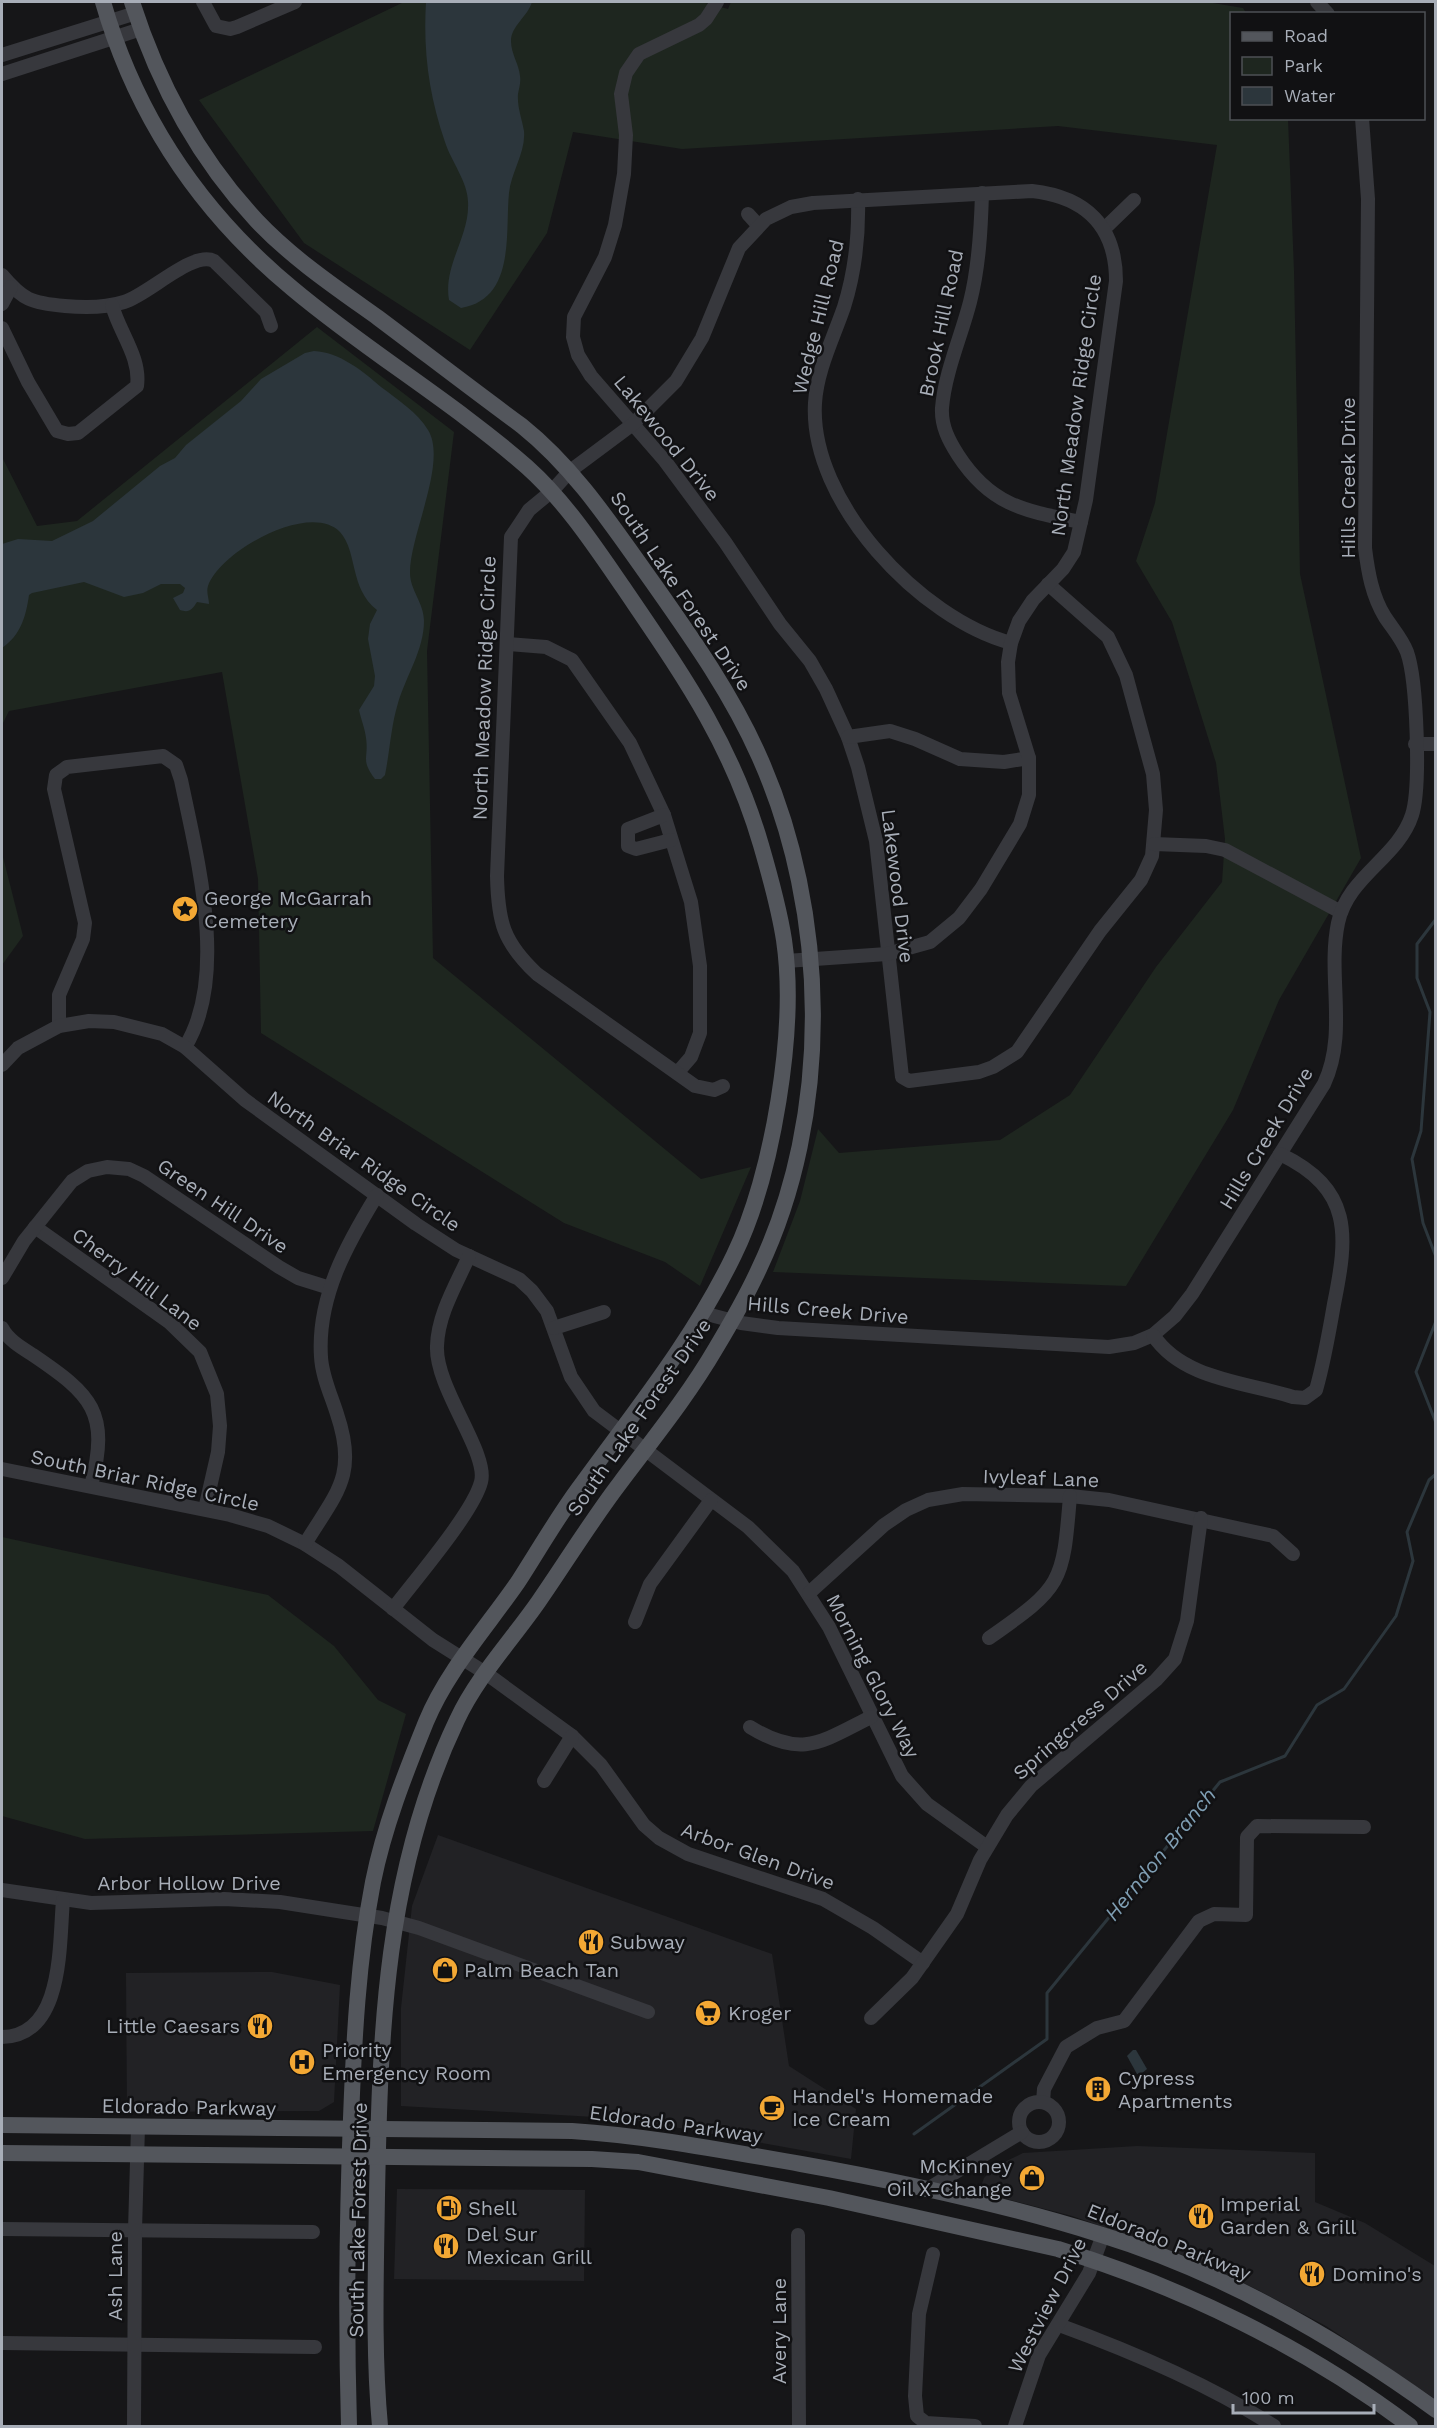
<svg xmlns="http://www.w3.org/2000/svg" width="1437" height="2428" viewBox="0 0 1437 2428" font-family="'Work Sans',sans-serif">
	<rect width="100%" height="100%" fill="#161618"/>
	<!-- built -->
	<g fill="#222225">
		<polygon points="438,1835 772,1954 789,2066 856,2109 851,2159 629,2119 401,2106 401,2008 412,1906"/>
		<polygon points="272,1972 340,1985 334,2102 319,2111 127,2112 126,1973"/>
		<polygon points="1137,2146 1315,2153 1315,2202 1365,2223 1435,2266 1435,2399 1326,2326 1254,2288 1185,2256 1072,2216 979,2192 984,2178 994,2167 1023,2153"/>
		<polygon points="397,2189 585,2190 584,2281 394,2279"/>
	</g>
	<!-- green -->
	<g fill="#1e261f">
		<polygon points="404,2 702,2 728,9 731,2 1207,2 1243,8 1246,13 1232,14 1232,118 1288,119 1294,271 1300,574 1361,858 1279,1000 1233,1110 1126,1286 773,1272 800,1201 818,1129 839,1153 1000,1140 1070,1095 1156,967 1222,882 1225,839 1216,763 1172,622 1136,561 1155,503 1217,145 1058,126 682,149 573,132 547,233 470,350 304,243 199,100"/>
		<polygon points="317,327 454,432 427,651 433,958 701,1179 751,1167 700,1286 665,1262 564,1223 261,1033 258,879 222,672 9,711 2,725 2,457 37,526 77,521"/>
		<polygon points="2,853 23,936 2,965"/>
		<polygon points="2,1537 268,1595 334,1646 378,1700 406,1714 373,1831 85,1839 2,1816"/>
	</g>
	<!-- water -->
	<g fill="#2c363c">
		<path d="M426,2H532C528,16 511,26 511,41C511,54 519,64 520,76C521,83 519,88 518,94C517,107 522,119 524,131C526,152 511,172 509,193C505,232 516,299 461,308L449,300C443,265 470,236 468,202C468,182 451,161 445,142C429,95 423,52 426,2Z"/>
		<path d="M314,351C339,352 363,371 381,387C397,399 418,413 428,430C448,462 409,537 410,573C410,590 424,603 424,621C424,650 406,676 398,703C391,726 390,750 385,775L381,779H375C360,759 369,759 366,738C365,729 361,719 359,710L374,686L375,676L368,639L370,624L377,610C349,588 358,552 340,532C310,501 220,551 208,586C206,592 209,598 209,604L197,602C192,610 189,613 180,610L173,598L183,593L185,588L180,584H161L143,593L124,597L84,582L32,593L29,595C26,616 21,635 2,648V544L18,539L52,541L93,521L160,466L175,458L186,445L241,401L261,379L305,353Z"/>
		<polygon points="1133,2050 1136,2050 1147,2069 1141,2074 1137,2074 1127,2056"/>
	</g>
	<g fill="none" stroke-linecap="round" stroke-linejoin="round">
		<!-- stream -->
		<g stroke="#2c363c" stroke-width="3">
			<polyline points="1436,919 1417,944 1417,978 1430,1012 1421,1131 1412,1159 1423,1223 1436,1257"/>
			<polyline points="1436,1321 1416,1372 1436,1423"/>
			<polyline points="914,2134 1047,2039 1047,1993 1220,1782 1285,1756 1317,1705 1344,1689 1396,1616 1413,1561 1407,1532 1429,1480 1436,1474"/>
		</g>
		<!-- minor -->
		<g stroke="#37383d" stroke-width="14">
			<polyline points="203,2 216,26 230,29 237,27 295,2"/>
			<polyline points="717,2 706,19 699,25 639,54 626,73 621,94 626,135 624,174 615,225 605,257 574,317 573,337 578,355 591,376 665,461 725,542 780,624 810,661 826,689 848,737 858,767 876,841 902,1077 909,1081 979,1072 993,1067 1017,1052 1100,931 1141,880 1152,856 1156,810 1153,774 1126,675 1108,637 1048,584"/>
			<polyline points="1317,2 1328,14"/>
			<polyline points="2,55 136,13"/>
			<polyline points="2,74 141,29"/>
			<path d="M982,193C981,229 979,267 970,302C961,337 945,372 942,408C941,426 949,441 958,455C991,506 1025,511 1081,522"/>
			<path d="M858,199C859,236 855,272 844,307C833,339 817,370 815,403C809,502 921,619 1011,643"/>
			<polyline points="748,214 758,225"/>
			<polyline points="1104,229 1134,200"/>
			<path d="M2,275C23,300 31,303 65,306C85,308 105,308 124,302C148,295 193,250 214,261L266,312L271,326"/>
			<polyline points="2,304 11,287"/>
			<path d="M2,328L28,382L57,431L68,434L78,433L137,386C141,357 119,332 112,305"/>
			<polyline points="507,644 546,647 572,660 630,743 664,815 691,902 700,966 700,1033 691,1057 678,1072"/>
			<polyline points="848,737 890,731 915,739 960,759 1004,762 1029,758"/>
			<polyline points="1415,744 1436,744"/>
			<polyline points="664,815 628,829 628,846 636,849 671,840"/>
			<polyline points="1154,844 1206,846 1225,850 1341,912"/>
			<path d="M59,1026V995L83,939L85,923L54,789L56,775L67,767L163,756L176,765L181,780C197,858 229,976 185,1047"/>
			<polyline points="2,1065 18,1048 59,1026 89,1021 114,1022 162,1034 185,1047 245,1100 416,1224 456,1250 519,1279 532,1291 547,1311 571,1377 594,1411 748,1527 793,1571 829,1627 902,1776 927,1804 987,1847"/>
			<path d="M723,1086L714,1090L695,1086L537,974C503,942 498,922 497,876L511,537L529,510L552,491L570,471L633,424L676,381L702,338L739,248L766,219L791,207L813,203L1032,191C1086,197 1116,226 1116,281L1086,500L1074,552L1063,569L1033,600L1019,621L1011,643L1008,662L1009,693L1029,758V795L1020,824L981,889L959,918L930,942L887,954L786,961"/>
			<polyline points="35,1227 169,1322 200,1352 217,1394 220,1426 218,1452 205,1509"/>
			<polyline points="2,1278 24,1241 72,1181 88,1171 107,1167 129,1169 144,1176 279,1267 298,1278 330,1288"/>
			<path d="M703,1313L741,1323L778,1328L1109,1347L1134,1343L1153,1335L1175,1316L1192,1294L1324,1084C1348,1033 1327,976 1338,923C1348,876 1398,858 1412,815C1421,787 1417,680 1407,652C1402,639 1393,629 1385,617C1372,596 1368,572 1365,548L1368,199L1362,118"/>
			<path d="M2,1328C8,1340 22,1348 33,1355C92,1395 110,1412 91,1486"/>
			<polyline points="554,1328 604,1312"/>
			<path d="M1153,1335C1183,1380 1246,1382 1293,1397L1305,1398L1316,1390C1324,1362 1329,1333 1334,1304C1348,1235 1353,1189 1280,1154"/>
			<polyline points="2,1469 230,1515 268,1526 305,1544 339,1566 433,1640 487,1674 572,1736 601,1765 644,1825 659,1838 688,1854 823,1899 873,1928 923,1963"/>
			<path d="M305,1544C336,1493 358,1476 337,1414C331,1395 322,1376 321,1357C317,1297 347,1244 377,1195"/>
			<polyline points="809,1593 884,1525 906,1510 928,1500 963,1494 1070,1496 1109,1500 1273,1536 1293,1554"/>
			<path d="M393,1609C414,1581 473,1513 481,1482C489,1453 435,1388 437,1346C438,1314 456,1285 469,1256"/>
			<polyline points="635,1622 650,1584 711,1500"/>
			<path d="M989,1638C1062,1587 1063,1584 1070,1496"/>
			<path d="M750,1727C802,1759 821,1742 871,1717"/>
			<polyline points="544,1781 572,1736"/>
			<polyline points="2,1890 91,1903 224,1899 280,1902 382,1918 419,1928 648,2012"/>
			<polyline points="871,2018 912,1978 957,1914 980,1860 1007,1815 1031,1786 1156,1680 1175,1659 1187,1621 1201,1518"/>
			<path d="M2,2037C64,2036 59,1945 63,1900"/>
			<polyline points="1043,2102 1044,2089 1066,2047 1097,2028 1124,2021 1199,1921 1214,1914 1246,1915 1247,1837 1257,1826 1364,1827"/>
			<circle cx="1039" cy="2122" r="20"/>
			<polyline points="926,2190 1022,2132"/>
			<polyline points="2,2229 313,2232"/>
			<polyline points="798,2235 799,2426"/>
			<polyline points="933,2254 919,2314 915,2396 917,2416 926,2423 975,2426"/>
			<path d="M1059,2325C1133,2352 1208,2384 1274,2426"/>
			<polyline points="2,2343 315,2347"/>
			<polyline points="134,2426 135,2230 138,2127"/>
			<polyline points="1015,2426 1039,2355 1089,2273 1103,2235"/>
		</g>
		<!-- major -->
		<g stroke="#53565c" stroke-width="16">
			<path d="M103,2C136,116 201,213 293,289C368,352 453,402 527,467C565,501 594,545 623,587C682,674 731,742 761,845C770,876 779,908 784,940C797,1028 773,1175 734,1255C693,1340 634,1412 579,1488C557,1518 538,1551 518,1582C487,1627 447,1671 426,1722C405,1774 384,1827 373,1882C358,1960 354,2039 351,2118C347,2221 346,2324 349,2426"/>
			<path d="M132,2C158,83 197,157 257,221C292,258 335,287 377,317C425,353 473,390 522,426C577,470 615,530 656,587C694,641 732,695 759,756C829,912 833,1115 758,1271C746,1297 731,1323 716,1348C688,1396 653,1439 620,1483C591,1521 566,1562 539,1601C512,1640 477,1677 457,1720C385,1871 380,2031 377,2195C376,2271 373,2350 380,2426"/>
			<path d="M2,2125L572,2131C650,2136 725,2151 801,2164C902,2182 1004,2204 1102,2235C1222,2272 1335,2337 1436,2410"/>
			<path d="M2,2153L592,2159L638,2162L829,2198L1058,2249C1182,2287 1307,2348 1410,2426"/>
		</g>
	</g>
	<!-- icons -->
	<defs>
		<symbol id="sight-disc" viewBox="-11 -11 22 22"><circle r="9.5" fill="#f3a834" stroke="#111113"/><path d="M0-6L1.8-2.2L6-1.7L2.9 1.2L3.7 5.4L0 3.3L-3.7 5.4L-2.9 1.2L-6-1.7L-1.8-2.2Z" fill="#111"/></symbol>
		<symbol id="restaurant-disc" viewBox="-11 -11 22 22"><circle r="9.5" fill="#f3a834" stroke="#111113"/><path d="M-5-6h1v4h1v-4h1v4h1v-4h1v5L-1.5 .5V6h-2V.5L-5-1ZM5-6V6H3V1.5H1.5Q1.5-4 5-6Z" fill="#111"/></symbol>
		<symbol id="shop-disc" viewBox="-11 -11 22 22"><circle r="9.5" fill="#f3a834" stroke="#111113"/><path d="M-5-2.5h2.3a2.7 3.5 0 0 1 5.4 0H5L5.5 6h-11ZM-1.5-2.5h3a1.5 2.3 0 0 0-3 0Z" fill="#111"/></symbol>
		<symbol id="supermarket-disc" viewBox="-11 -11 22 22"><circle r="9.5" fill="#f3a834" stroke="#111113"/><path d="M-6-5.5h2.5l.6 2H6L4.5 2H-2.5L-4.4-4H-6ZM-1.5 3.2a1.3 1.3 0 1 0 .1 0ZM3 3.2a1.3 1.3 0 1 0 .1 0Z" fill="#111"/></symbol>
		<symbol id="hospital-disc" viewBox="-11 -11 22 22"><circle r="9.5" fill="#f3a834" stroke="#111113"/><path d="M-5-5h3v3.5h4V-5h3V5h-3V1.5h-4V5h-3Z" fill="#111"/></symbol>
		<symbol id="building-disc" viewBox="-11 -11 22 22"><circle r="9.5" fill="#f3a834" stroke="#111113"/><path d="M-4-6H4V6H1V3H-1V6H-4ZM-2.5-4.3h1.7v1.8h-1.7ZM.8-4.3h1.7v1.8H.8ZM-2.5-1h1.7V.8h-1.7ZM.8-1h1.7V.8H.8Z" fill="#111"/></symbol>
		<symbol id="cafe-disc" viewBox="-11 -11 22 22"><circle r="9.5" fill="#f3a834" stroke="#111113"/><path d="M-5.5-4.5H6V0H3Q3 3.5 0 3.5H-2.5Q-5.5 3.5-5.5 0ZM3-3.2v2h1.7v-2ZM-6 4.5H4V6H-6Z" fill="#111"/></symbol>
		<symbol id="fuel-disc" viewBox="-11 -11 22 22"><circle r="9.5" fill="#f3a834" stroke="#111113"/><path d="M-5.5-6h7V0h2V4h1.3V-2.5L3-4.5l.8-.8L6-3V5H2.5V1h-1V6h-7ZM-4.2-4.7v3.2H.2V-4.7Z" fill="#111"/></symbol>
	</defs>
	<g fill-rule="evenodd">
		<use href="#sight-disc" x="170" y="894" width="30" height="30"/>
		<use href="#restaurant-disc" x="576" y="1927" width="30" height="30"/>
		<use href="#shop-disc" x="430" y="1955" width="30" height="30"/>
		<use href="#supermarket-disc" x="693" y="1998" width="30" height="30"/>
		<use href="#restaurant-disc" x="245" y="2011" width="30" height="30"/>
		<use href="#hospital-disc" x="287" y="2047" width="30" height="30"/>
		<use href="#building-disc" x="1083" y="2074" width="30" height="30"/>
		<use href="#cafe-disc" x="757" y="2093" width="30" height="30"/>
		<use href="#shop-disc" x="1017" y="2163" width="30" height="30"/>
		<use href="#fuel-disc" x="434" y="2193" width="30" height="30"/>
		<use href="#restaurant-disc" x="1186" y="2201" width="30" height="30"/>
		<use href="#restaurant-disc" x="431" y="2231" width="30" height="30"/>
		<use href="#restaurant-disc" x="1297" y="2259" width="30" height="30"/>
	</g>
	<g text-anchor="middle" dominant-baseline="central" stroke-width="5" stroke-linejoin="round" paint-order="stroke">
		<!-- street labels -->
		<g font-size="20" fill="#a8aeb8" stroke="#111113">
			<text transform="translate(818 317) rotate(-76)">Wedge Hill Road</text>
			<text transform="translate(941 323) rotate(-78)">Brook Hill Road</text>
			<text transform="translate(1076 405) rotate(-82)">North Meadow Ridge Circle</text>
			<text transform="translate(667 438) rotate(51)">Lakewood Drive</text>
			<text transform="translate(1348 478) rotate(-90)">Hills Creek Drive</text>
			<text transform="translate(681 591) rotate(56)">South Lake Forest Drive</text>
			<text transform="translate(484 688) rotate(-88)">North Meadow Ridge Circle</text>
			<text transform="translate(898 886) rotate(83)">Lakewood Drive</text>
			<text transform="translate(1266 1138) rotate(-59)">Hills Creek Drive</text>
			<text transform="translate(364 1161) rotate(35)">North Briar Ridge Circle</text>
			<text transform="translate(223 1206) rotate(34)">Green Hill Drive</text>
			<text transform="translate(137 1279) rotate(37)">Cherry Hill Lane</text>
			<text transform="translate(828 1310) rotate(5)">Hills Creek Drive</text>
			<text transform="translate(639 1417) rotate(-55)">South Lake Forest Drive</text>
			<text transform="translate(1041 1478) rotate(2)">Ivyleaf Lane</text>
			<text transform="translate(145 1480) rotate(12)">South Briar Ridge Circle</text>
			<text transform="translate(873 1676) rotate(63)">Morning Glory Way</text>
			<text transform="translate(1080 1720) rotate(-41)">Springcress Drive</text>
			<text transform="translate(758 1856) rotate(20)">Arbor Glen Drive</text>
			<text x="189" y="1883">Arbor Hollow Drive</text>
			<text transform="translate(189 2107) rotate(1)">Eldorado Parkway</text>
			<text transform="translate(676 2124) rotate(8)">Eldorado Parkway</text>
			<text transform="translate(358 2220) rotate(-89)">South Lake Forest Drive</text>
			<text transform="translate(1169 2242) rotate(22)">Eldorado Parkway</text>
			<text transform="translate(115 2276) rotate(-90)">Ash Lane</text>
			<text transform="translate(1047 2305) rotate(-63)">Westview Drive</text>
			<text transform="translate(779 2331) rotate(-90)">Avery Lane</text>
		</g>
		<!-- poi labels -->
		<g font-size="20" fill="#a8aeb8" stroke="#111113" text-anchor="start">
			<text x="204" y="898">George McGarrah<tspan x="204" dy="23">Cemetery</tspan></text>
			<text x="610" y="1942">Subway</text>
			<text x="464" y="1970">Palm Beach Tan</text>
			<text x="728" y="2013">Kroger</text>
			<text x="240" y="2026" text-anchor="end">Little Caesars</text>
			<text x="322" y="2050">Priority<tspan x="322" dy="23">Emergency Room</tspan></text>
			<text x="1118" y="2078">Cypress<tspan x="1118" dy="23">Apartments</tspan></text>
			<text x="792" y="2096">Handel's Homemade<tspan x="792" dy="23">Ice Cream</tspan></text>
			<text x="1012" y="2166" text-anchor="end">McKinney<tspan x="1012" dy="23">Oil X-Change</tspan></text>
			<text x="1220" y="2204">Imperial<tspan x="1220" dy="23">Garden &amp; Grill</tspan></text>
			<text x="468" y="2208">Shell</text>
			<text x="466" y="2234">Del Sur<tspan x="466" dy="23">Mexican Grill</tspan></text>
			<text x="1332" y="2274">Domino's</text>
		</g>
		<!-- water labels -->
		<g font-size="21" font-style="italic" fill="#7f9eb3" stroke="#111113">
			<text transform="translate(1160 1854) rotate(-51)">Herndon Branch</text>
		</g>
	</g>
	<!-- border -->
	<rect width="1437" height="2428" fill="none" stroke="#a8aeb8" stroke-width="6"/>
	<!-- legend -->
	<rect x="1230" y="12" width="195" height="108" fill="#111113" stroke="#4d5055" stroke-width="1.5"/>
	<rect x="1242" y="32" width="30" height="9" fill="#53565c" stroke="#4d5055" stroke-width="1.5"/>
	<text x="1284" y="42" font-size="18" fill="#a8aeb8">Road</text>
	<rect x="1242" y="57" width="30" height="18" fill="#1e261f" stroke="#4d5055" stroke-width="1.5"/>
	<text x="1284" y="72" font-size="18" fill="#a8aeb8">Park</text>
	<rect x="1242" y="87" width="30" height="18" fill="#2c363c" stroke="#4d5055" stroke-width="1.5"/>
	<text x="1284" y="102" font-size="18" fill="#a8aeb8">Water</text>
	<!-- scale -->
	<path d="M1233 2404v9h141v-9" fill="none" stroke="#a8aeb8" stroke-width="3"/>
	<text x="1242" y="2404" font-size="18" fill="#a8aeb8" stroke="#111113" stroke-width="4.5" paint-order="stroke">100 m</text>
</svg>
